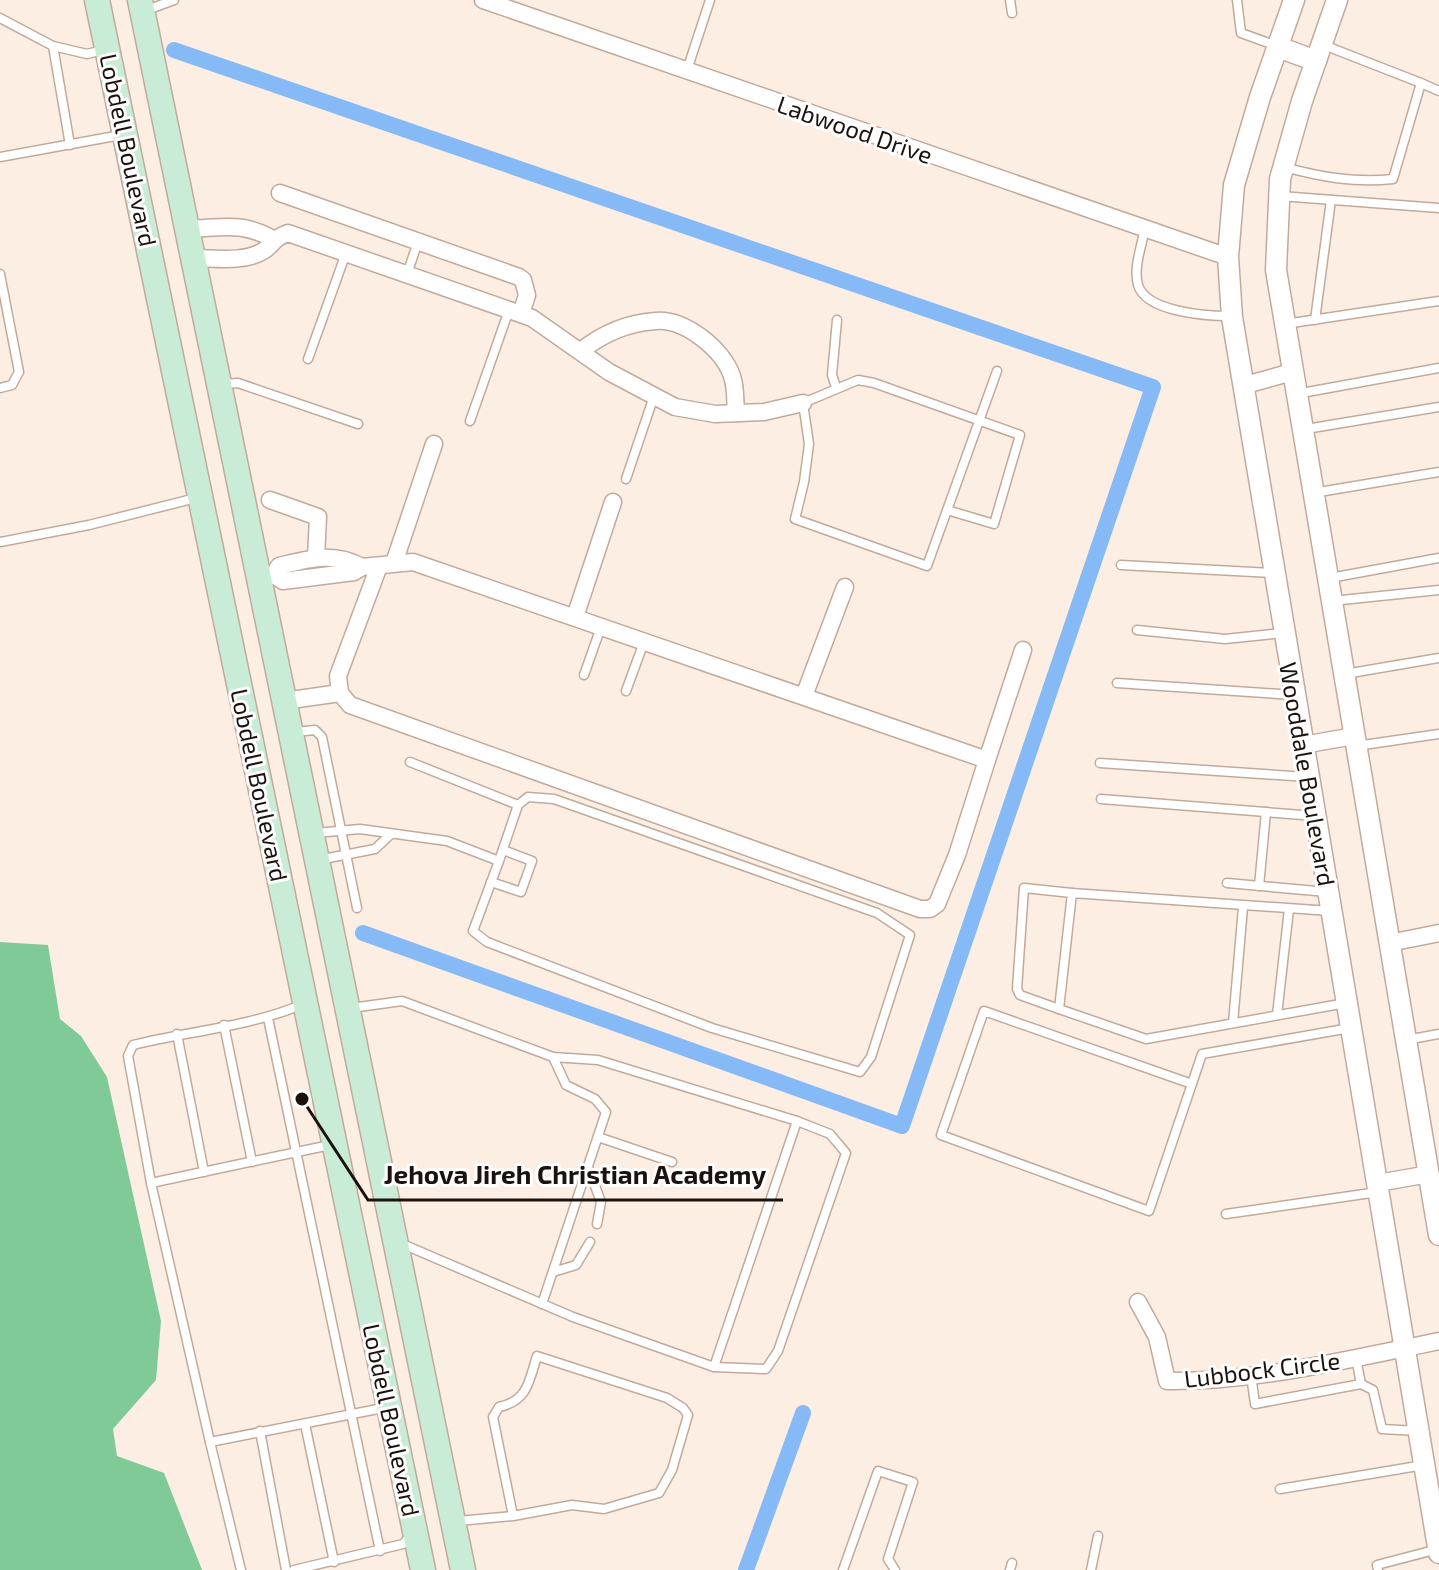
<svg xmlns="http://www.w3.org/2000/svg" width="1439" height="1570" viewBox="0 0 1439 1570" font-family="'Exo 2',sans-serif">
	<rect width="100%" height="100%" fill="#fdeee4"/>
	<!-- forest -->
	<polygon fill="#7fca97" points="0,942 48,945 60,1019 81,1036 107,1077 161,1321 156,1380 113,1429 117,1456 164,1473 202,1570 0,1570"/>
	<g fill="none" stroke-linecap="round" stroke-linejoin="round">
		<!-- canal -->
		<g stroke="#85baf7" stroke-width="16">
			<polyline points="174,50 1153,387 902,1126 363,933"/>
			<polyline points="746,1570 803,1413"/>
		</g>
		<defs>
			<g id="service">
				<polyline points="1010,0 1012,13"/>
				<polyline points="1237,0 1241,33 1277,46"/>
				<polyline points="147,10 174,0"/>
				<polyline points="0,18 53,46"/>
				<polyline points="687,70 710,0"/>
				<polyline points="1421,83 1439,91"/>
				<polyline points="70,145 53,46 87,54 103,50"/>
				<polyline points="0,157 121,135"/>
				<path d="M1284,167C1321,177 1354,183 1393,179L1421,83L1321,44"/>
				<polyline points="1280,196 1439,208"/>
				<path d="M1145,228C1142,245 1133,268 1138,285C1146,312 1206,316 1230,316"/>
				<polyline points="0,274 19,372 12,385 0,388"/>
				<polyline points="407,274 418,242"/>
				<polyline points="1315,320 1331,200"/>
				<polyline points="1285,324 1439,301"/>
				<polyline points="308,359 346,253"/>
				<polyline points="222,384 238,383 358,424"/>
				<polyline points="836,387 832,375 837,320"/>
				<polyline points="1296,394 1439,368"/>
				<polyline points="470,421 509,310"/>
				<polyline points="1306,429 1439,407"/>
				<polyline points="626,479 654,396"/>
				<polyline points="1313,493 1439,472"/>
				<polyline points="947,510 994,524 1020,435 874,383 858,380 803,403 809,444 804,482 795,519 927,566 997,371"/>
				<polyline points="0,542 89,525 196,498"/>
				<polyline points="1121,565 1273,573"/>
				<polyline points="1330,578 1439,558"/>
				<polyline points="1332,601 1439,590"/>
				<polyline points="1137,630 1225,639 1283,633"/>
				<polyline points="1345,674 1439,658"/>
				<polyline points="584,675 601,627"/>
				<polyline points="1117,683 1294,695"/>
				<polyline points="626,691 644,642"/>
				<polyline points="295,732 315,730 322,737 357,908"/>
				<polyline points="1356,746 1439,734"/>
				<polyline points="410,762 518,805"/>
				<polyline points="1100,763 1307,777"/>
				<polyline points="1101,799 1315,816"/>
				<polyline points="316,833 360,829 447,841 499,861 473,931 487,942 712,1028 860,1072 871,1057 910,935 877,913 554,799 528,797 518,805 499,861"/>
				<polyline points="318,860 375,849 391,834"/>
				<polyline points="491,882 521,892 532,861 503,850"/>
				<polyline points="1227,883 1327,892"/>
				<polyline points="1259,886 1266,812"/>
				<polyline points="1330,911 1072,893 1059,1009 1146,1039 1346,1003"/>
				<path d="M301,1005C248,1027 189,1031 133,1045L128,1056L151,1183L330,1145"/>
				<polyline points="351,1008 402,1001 553,1057 598,1060 797,1121 714,1367 573,1317 400,1243"/>
				<polyline points="1059,1009 1020,995 1017,989 1024,888 1072,893"/>
				<polyline points="1277,1015 1289,909"/>
				<polyline points="268,1018 380,1551"/>
				<polyline points="1233,1023 1243,907"/>
				<polyline points="224,1025 252,1162"/>
				<polyline points="177,1034 204,1172"/>
				<polyline points="1406,1040 1439,1034"/>
				<polyline points="1192,1084 984,1011 941,1135 1149,1211 1202,1054 1350,1028"/>
				<polyline points="598,1137 672,1162"/>
				<polyline points="588,1167 601,1202 597,1224"/>
				<polyline points="151,1183 210,1442"/>
				<polyline points="1226,1214 1378,1192"/>
				<polyline points="553,1272 576,1265 590,1242"/>
				<polyline points="542,1304 606,1112 595,1099 566,1085 553,1057"/>
				<polyline points="714,1367 766,1369 778,1351 846,1153 830,1134 797,1121"/>
				<polyline points="1251,1375 1255,1404 1361,1384 1356,1358"/>
				<polyline points="1361,1384 1373,1390 1382,1429 1419,1431"/>
				<polyline points="305,1424 334,1562"/>
				<polyline points="260,1431 286,1570"/>
				<polyline points="1280,1489 1424,1465"/>
				<path d="M458,1521L513,1516L572,1505L604,1509L659,1493L672,1470L688,1415L683,1408L667,1398L537,1356C529,1381 528,1401 499,1407L493,1417L513,1516"/>
				<polyline points="241,1570 210,1442 388,1407"/>
				<polyline points="294,1570 403,1544 410,1536"/>
				<polyline points="843,1570 878,1471 913,1482 888,1559 895,1570"/>
				<polyline points="1010,1570 1012,1563"/>
				<polyline points="1091,1570 1098,1536"/>
				<polyline points="1378,1570 1377,1565 1438,1549"/>
			</g>
			<g id="minor">
				<polyline points="483,0 1228,257"/>
				<polyline points="280,193 519,277 523,280 527,295 521,314"/>
				<path d="M187,229C222,228 241,221 273,239"/>
				<path d="M193,258C214,258 244,263 263,251C274,245 271,239 288,233L532,318L609,372L675,407L715,414L764,412L803,403"/>
				<path d="M581,351C602,334 627,323 655,321C684,318 723,349 732,376C736,387 735,402 736,413"/>
				<polyline points="1242,386 1292,372"/>
				<polyline points="270,500 318,517 316,558"/>
				<polyline points="394,563 434,444"/>
				<polyline points="379,566 338,676 340,693 350,705 920,909 930,909 937,904 957,855 987,760"/>
				<polyline points="362,567 413,562 987,760 1023,650"/>
				<path d="M259,578L274,575L283,581L354,572L362,567C334,551 308,559 279,566L274,575"/>
				<polyline points="575,617 613,502"/>
				<polyline points="804,696 845,587"/>
				<polyline points="284,701 340,693"/>
				<polyline points="1303,745 1354,736"/>
				<polyline points="1389,943 1439,933"/>
				<polyline points="1378,1183 1429,1174"/>
				<path d="M1138,1302L1157,1337L1167,1381C1257,1382 1350,1359 1439,1341"/>
			</g>
			<g id="tertiary">
				<polyline points="1294,0 1260,97 1234,185 1228,257 1232,317 1439,1553"/>
				<polyline points="1337,0 1302,101 1280,179 1276,270 1439,1235"/>
				<polyline points="1278,47 1316,61"/>
			</g>
			<g id="secondary">
				<polyline points="97,0 423,1570"/>
				<polyline points="140,0 463,1570"/>
			</g>
		</defs>
		<!-- service casing -->
		<use href="#service" stroke="#c2aa9b" stroke-width="11"/>
		<!-- minor casing -->
		<use href="#minor" stroke="#c2aa9b" stroke-width="19"/>
		<!-- tertiary casing -->
		<use href="#tertiary" stroke="#c2aa9b" stroke-width="23"/>
		<!-- secondary casing -->
		<use href="#secondary" stroke="#c2aa9b" stroke-width="27"/>
		<!-- service -->
		<use href="#service" stroke="#fff" stroke-width="8"/>
		<!-- minor -->
		<use href="#minor" stroke="#fff" stroke-width="16"/>
		<!-- tertiary -->
		<use href="#tertiary" stroke="#fff" stroke-width="20"/>
		<!-- secondary -->
		<use href="#secondary" stroke="#c9ecd6" stroke-width="24"/>
	</g>
	<g text-anchor="middle" dominant-baseline="central" stroke-width="6" stroke-linejoin="round" paint-order="stroke">
		<!-- street labels -->
		<g font-size="24" fill="#1b120d" stroke="#fefefe">
			<text transform="translate(855 129) rotate(19)">Labwood Drive</text>
			<text transform="translate(129 150) rotate(78)">Lobdell Boulevard</text>
			<text transform="translate(1308 774) rotate(80)">Wooddale Boulevard</text>
			<text transform="translate(260 785) rotate(78)">Lobdell Boulevard</text>
			<text transform="translate(1262 1369) rotate(-7)">Lubbock Circle</text>
			<text transform="translate(392 1420) rotate(78)">Lobdell Boulevard</text>
		</g>
	</g>
	<!-- callouts -->
	<path fill="none" stroke="#1b120d" stroke-width="3" d="M302 1099L368 1200H783"/>
	<circle fill="#1b120d" stroke="#fefefe" stroke-width="3" cx="302" cy="1099" r="8"/>
	<g font-size="26" text-anchor="middle" font-weight="bold" fill="#1b120d" stroke="#fefefe" stroke-width="6" stroke-linejoin="round" paint-order="stroke">
		<text x="575" y="1184">Jehova Jireh Christian Academy</text>
	</g>
</svg>
